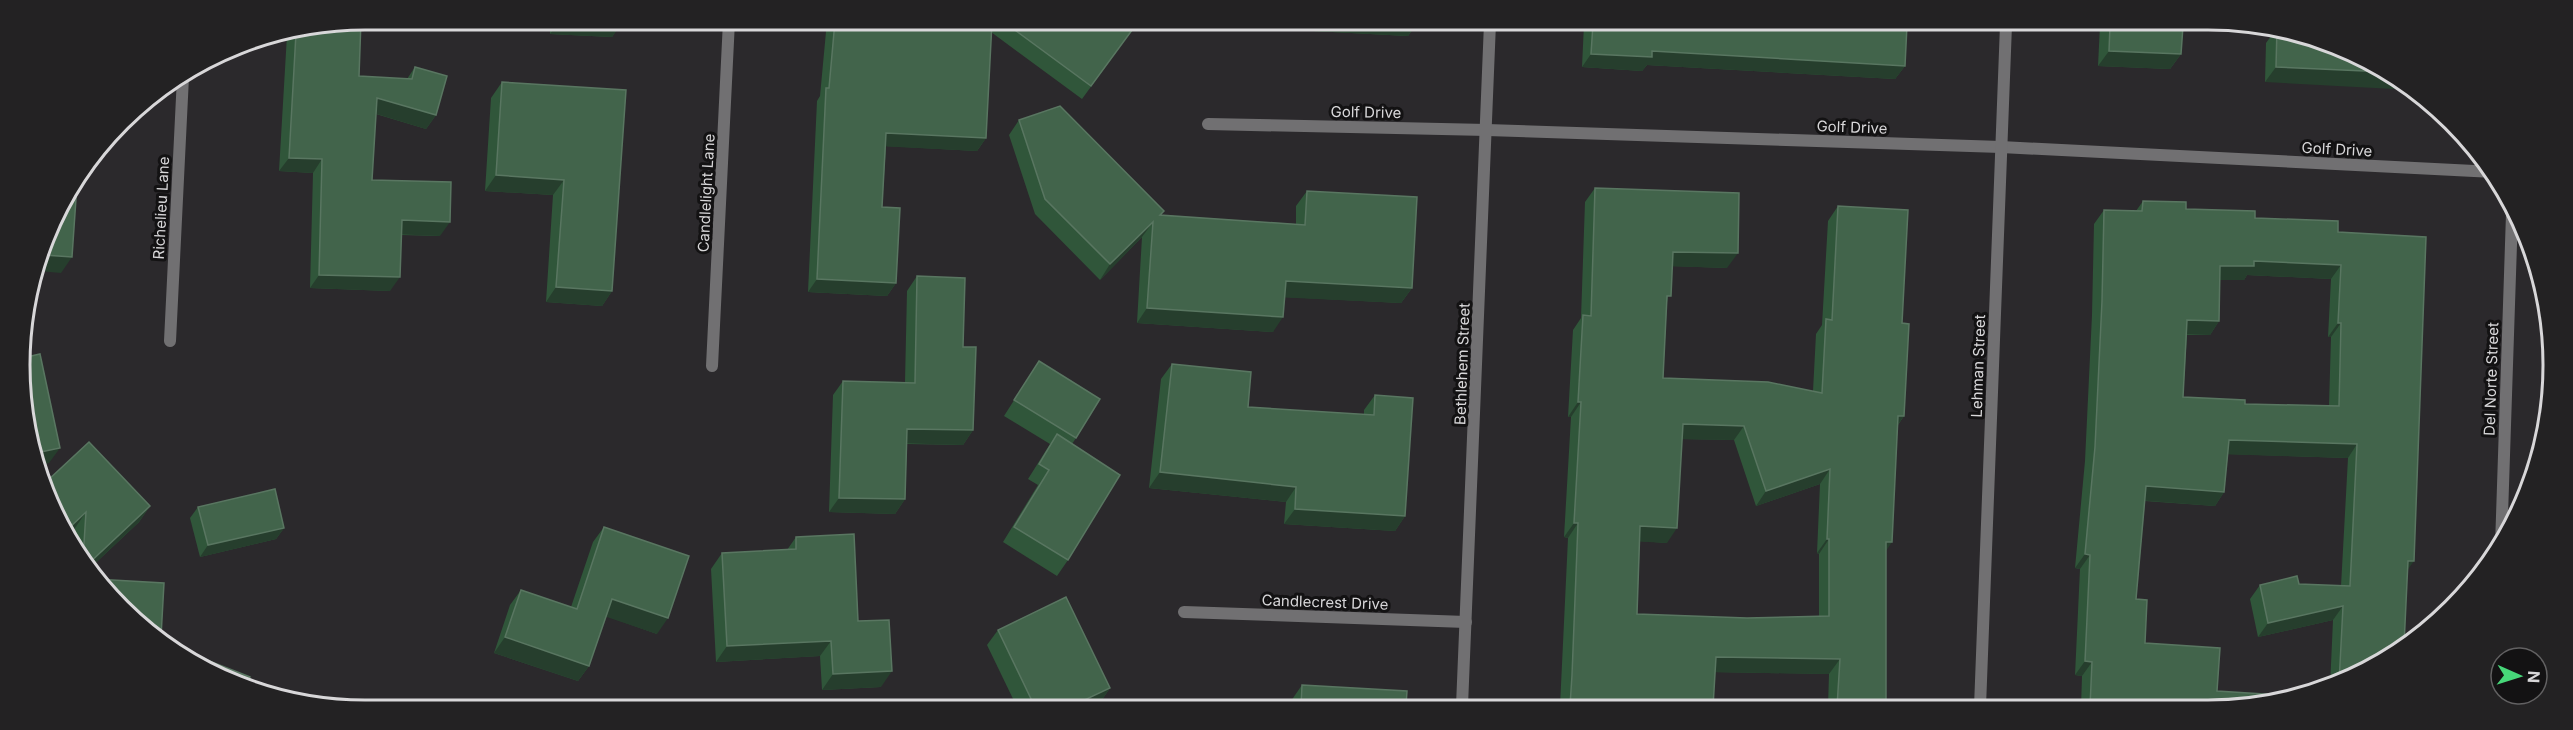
<svg xmlns="http://www.w3.org/2000/svg" width="2573" height="730" viewBox="0 0 2573 730" font-family="Inter,sans-serif">
	<rect width="100%" height="100%" fill="#2b292c"/>
	<g fill="none" stroke-linecap="round" stroke-linejoin="round">
		<!-- minor -->
		<g stroke="#717072" stroke-width="12">
			<polyline points="1208,124 1487,130 2001,147 2494,172"/>
			<polyline points="170,341 183,77"/>
			<polyline points="712,366 729,21"/>
			<polyline points="2501,546 2512,214"/>
			<polyline points="1184,612 1466,622"/>
			<polyline points="1462,706 1490,23"/>
			<polyline points="1980,707 2006,25"/>
		</g>
	</g>
	<!-- wall -->
	<g fill="#30563a" fill-rule="evenodd">
		<polygon points="361,20 359,76 407,79 415,67 436,115 426,129 376,114 372,180 440,236 402,235 390,291 310,288 313,173 279,171 287,35"/>
		<polygon points="551,20 623,20 612,37 550,34"/>
		<polygon points="827,21 1138,22 1082,99 991,32 986,138 977,151 886,146 882,207 896,283 887,296 808,292 817,101 820,96"/>
		<polygon points="1313,23 1417,23 1408,36 1313,31"/>
		<polygon points="1584,24 1907,25 1905,66 1895,79 1647,65 1642,71 1582,67"/>
		<polygon points="2100,25 2183,26 2181,54 2170,69 2098,66"/>
		<polygon points="2277,28 2400,78 2265,82 2266,43"/>
		<polygon points="502,82 626,90 612,291 602,306 546,302 553,195 485,191 491,98"/>
		<polygon points="1019,120 1164,211 1161,215 1296,224 1296,206 1307,191 1412,288 1401,303 1285,297 1273,332 1137,323 1142,237 1100,280 1035,214 1009,135"/>
		<path d="M1595,188L1727,268L1672,266L1667,303L1663,378L1813,391L1816,334L1822,325L1828,221L1838,206L1902,323L1904,416L1898,425L1886,550V701L1895,707H1828L1829,674L1715,672L1713,707L1560,706L1568,538L1564,537L1571,417H1568L1573,330L1581,318L1585,202ZM1682,439L1734,440L1756,506L1820,484L1817,553L1819,554V617L1747,618L1637,614L1640,541L1667,543Z"/>
		<path d="M2143,201L2186,209L2255,218L2338,232L2408,570L2341,684L2330,687L2333,620L2258,637L2250,599L2260,585L2299,584L2341,586L2348,458L2228,454L2224,492L2215,506L2145,501L2136,599L2145,643L2217,691L2253,708L2081,707L2082,676L2075,675L2080,569L2075,568L2085,461L2092,315L2094,224L2104,210L2136,211ZM2247,275L2331,279L2328,337H2331L2329,406L2245,404L2183,397L2187,335H2210L2219,321L2220,280H2244Z"/>
		<polygon points="917,276 963,347 973,430 963,445 907,444 905,499 895,514 829,512 833,395 843,381 905,382 907,291"/>
		<polygon points="1039,361 1076,438 1072,444 1068,560 1057,576 1003,542 1038,485 1028,479 1050,444 1004,416"/>
		<polygon points="1172,364 1248,407 1364,415 1364,410 1375,395 1405,516 1395,531 1284,524 1286,502 1149,488 1161,379"/>
		<polygon points="45,483 150,506 139,522 88,570 74,541 75,528"/>
		<polygon points="198,507 284,528 276,539 200,557 190,518"/>
		<polygon points="604,527 657,634 606,616 589,666 578,681 494,653 510,605 521,590 571,607 593,542"/>
		<polygon points="796,537 858,621 881,687 822,690 820,656 716,662 711,569 722,553 787,550"/>
		<polygon points="998,630 1110,688 1099,704 1095,705 1016,705 987,645"/>
		<polygon points="1302,685 1406,706 1291,706 1291,701"/>
	</g>
	<!-- shaded-wall -->
	<g fill="#263e2d">
		<polygon points="560,20 603,20 623,21 612,37 550,34"/>
		<polygon points="1319,23 1417,23 1408,36 1313,31"/>
		<polygon points="1652,51 1905,66 1895,79 1647,65 1642,71 1582,67 1591,54"/>
		<polygon points="2109,51 2181,54 2170,69 2098,66"/>
		<polygon points="2276,67 2387,72 2400,78 2412,90 2265,82"/>
		<polygon points="377,98 436,115 426,129 367,111"/>
		<polygon points="886,133 986,138 977,151 877,146"/>
		<polygon points="289,158 322,159 313,173 279,171"/>
		<polygon points="496,175 564,180 553,195 485,191"/>
		<polygon points="402,220 450,222 440,236 392,234"/>
		<polygon points="1153,222 1142,237 1100,280 1110,264"/>
		<polygon points="1673,252 1738,253 1727,268 1663,266"/>
		<polygon points="44,255 72,257 61,273 39,271"/>
		<polygon points="2254,261 2341,265 2331,279 2247,275 2244,280 2210,280 2220,266"/>
		<polygon points="319,275 400,277 390,291 310,288"/>
		<polygon points="817,279 896,283 887,296 808,292"/>
		<polygon points="1286,281 1412,288 1401,303 1275,297"/>
		<polygon points="556,287 612,291 602,306 546,302"/>
		<polygon points="1147,308 1283,317 1273,332 1137,323"/>
		<polygon points="2187,320 2219,321 2210,335 2178,334"/>
		<polygon points="2338,323 2341,323 2331,337 2328,337"/>
		<polygon points="1578,402 1581,402 1571,417 1568,417"/>
		<polygon points="1898,416 1904,416 1894,430"/>
		<polygon points="1683,424 1744,426 1734,440 1672,439"/>
		<polygon points="907,429 973,430 963,445 897,443"/>
		<polygon points="2229,440 2357,444 2348,458 2219,454"/>
		<polygon points="60,448 49,463 37,466 31,455"/>
		<polygon points="1830,469 1820,484 1756,506 1766,491"/>
		<polygon points="1160,472 1296,487 1286,502 1149,488"/>
		<polygon points="2146,486 2224,492 2215,506 2136,500"/>
		<polygon points="839,498 905,499 895,514 829,512"/>
		<polygon points="150,506 139,522 88,570 86,566"/>
		<polygon points="1295,509 1405,516 1395,531 1284,524"/>
		<polygon points="86,512 75,528 70,532 68,529"/>
		<polygon points="1574,523 1578,523 1568,538 1564,537"/>
		<polygon points="1640,526 1677,528 1667,543 1630,541"/>
		<polygon points="284,528 276,539 200,557 208,545"/>
		<polygon points="1827,539 1829,539 1819,554 1817,553"/>
		<polygon points="1886,542 1892,542 1882,557"/>
		<polygon points="2085,554 2090,555 2080,569 2075,568"/>
		<polygon points="2408,561 2414,561 2404,575"/>
		<polygon points="612,599 668,618 657,634 601,615"/>
		<polygon points="2343,606 2333,620 2258,637 2268,623"/>
		<polygon points="505,637 589,666 578,681 494,653"/>
		<polygon points="831,641 820,656 716,662 727,646"/>
		<polygon points="1716,657 1840,659 1829,674 1705,672"/>
		<polygon points="2085,661 2092,662 2082,676 2075,675"/>
		<polygon points="892,671 881,687 822,690 833,674"/>
		<polygon points="1110,688 1099,704 1095,705 1074,705"/>
	</g>
	<!-- building -->
	<g fill="#42644b" stroke="#597661" stroke-width="1.5" fill-rule="evenodd">
		<polygon points="361,20 359,76 412,79 415,67 447,76 436,115 377,98 372,180 451,182 450,222 402,220 400,277 319,275 322,159 289,158 296,33"/>
		<polygon points="835,21 992,22 986,138 886,133 882,207 900,208 896,283 817,279 826,88 829,88"/>
		<polygon points="1004,22 1138,22 1091,86"/>
		<polygon points="1593,24 1907,25 1905,66 1652,51 1652,57 1591,54"/>
		<polygon points="2110,26 2183,26 2181,54 2109,51"/>
		<polygon points="2277,28 2279,28 2387,72 2276,67"/>
		<polygon points="502,82 626,90 612,291 556,287 564,180 496,175"/>
		<polygon points="1060,106 1164,211 1160,215 1305,225 1307,191 1417,197 1412,288 1286,281 1283,317 1147,308 1153,222 1110,264 1045,199 1019,120"/>
		<polygon points="77,184 72,257 44,255 55,213"/>
		<path d="M1595,188L1739,193L1738,253L1673,252L1671,296H1667L1663,378L1768,382L1822,393L1826,319L1832,320L1838,206L1908,210L1902,323L1909,324L1904,416H1898L1892,542H1886V701H1896L1895,707H1837L1840,659L1716,657L1713,707L1570,706L1572,675L1578,523H1574L1581,402H1578L1583,315L1591,316ZM1683,424L1744,426L1766,491L1830,469L1827,539H1829V616L1747,618L1637,614L1640,526L1677,528Z"/>
		<path d="M2143,201L2186,202V209L2255,211V218L2338,221V232L2426,237L2414,561H2408L2404,645L2341,684H2339L2343,606L2268,623L2260,585L2297,576L2299,584L2350,586L2357,444L2229,440L2224,492L2146,486L2136,599L2147,600L2145,643L2220,648L2217,691L2297,696L2253,708L2090,707L2092,662L2085,661L2090,555L2085,554L2095,447L2102,301L2104,210L2142,211ZM2254,261L2341,265L2338,323H2341L2339,406L2245,404V400L2183,397L2187,320L2219,321L2220,266H2254Z"/>
		<polygon points="917,276 965,278 963,347 976,347 973,430 907,429 905,499 839,498 843,381 915,383"/>
		<polygon points="40,354 60,448 31,454 22,358"/>
		<polygon points="1039,361 1100,399 1076,438 1014,400"/>
		<polygon points="1172,364 1251,372 1248,407 1374,415 1375,395 1413,398 1405,516 1295,509 1296,487 1160,472"/>
		<polygon points="1057,434 1120,475 1068,560 1014,527 1049,470 1039,464"/>
		<polygon points="89,442 150,506 86,566 83,559 86,512 68,529 45,483"/>
		<polygon points="275,489 284,528 208,545 198,507"/>
		<polygon points="604,527 689,556 668,618 612,599 589,666 505,637 521,590 577,609"/>
		<polygon points="854,534 858,621 889,620 892,671 833,674 831,641 727,646 722,553 796,549 796,537"/>
		<polygon points="95,579 164,583 161,637"/>
		<polygon points="1066,597 1110,688 1074,705 1034,705 998,630"/>
		<polygon points="199,657 250,677 247,685 196,665"/>
		<polygon points="1302,685 1407,691 1406,706 1301,706"/>
	</g>
	<g text-anchor="middle" dominant-baseline="central" stroke-width="6" stroke-linejoin="round" paint-order="stroke">
		<!-- street labels -->
		<g font-size="15" fill="#d8d7d9" stroke="#131213">
			<text transform="translate(1366 112) rotate(1)">Golf Drive</text>
			<text transform="translate(1852 127) rotate(2)">Golf Drive</text>
			<text transform="translate(2337 149) rotate(3)">Golf Drive</text>
			<text transform="translate(706 193) rotate(-87)">Candlelight Lane</text>
			<text transform="translate(161 208) rotate(-87)">Richelieu Lane</text>
			<text transform="translate(1462 364) rotate(-88)">Bethlehem Street</text>
			<text transform="translate(1978 366) rotate(-88)">Lehman Street</text>
			<text transform="translate(2491 379) rotate(-88)">Del Norte Street</text>
			<text transform="translate(1325 602) rotate(2)">Candlecrest Drive</text>
		</g>
	</g>
	<!-- crop -->
	<path d="M0 0H2573V730H0ZM365 30H2208A335 335 0 0 1 2543 365V365A335 335 0 0 1 2208 700H365A335 335 0 0 1 30 365V365A335 335 0 0 1 365 30Z" fill="#232223" fill-rule="evenodd"/>
	<path fill="none" stroke="#d8d7d9" stroke-width="3" d="M365 30H2208A335 335 0 0 1 2543 365V365A335 335 0 0 1 2208 700H365A335 335 0 0 1 30 365V365A335 335 0 0 1 365 30Z"/>
	<!-- north arrow -->
	<g transform="translate(2519 676) rotate(93)"><circle r="28" fill="#131213" stroke="#626162" stroke-width="1.5"/>
	<path d="M0-4.5L10 22L0 15L-10 22Z" fill="#47d779"/>
	<text y="-9" font-size="16" font-weight="bold" text-anchor="middle" fill="#d8d7d9">N</text>
	</g>
</svg>
